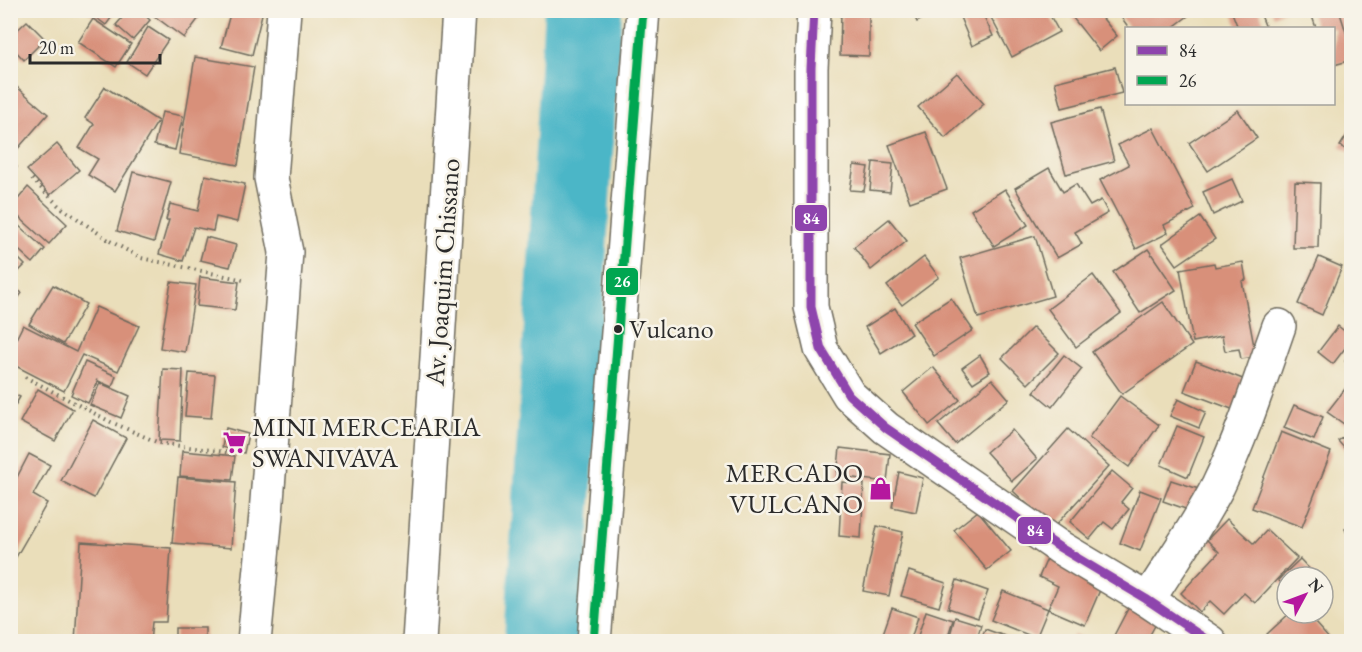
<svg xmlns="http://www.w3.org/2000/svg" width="1362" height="652" viewBox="0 0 1362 652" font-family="'EB Garamond',serif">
	<rect width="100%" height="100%" fill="#f7f3e8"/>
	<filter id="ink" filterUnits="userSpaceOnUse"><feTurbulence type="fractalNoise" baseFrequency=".0167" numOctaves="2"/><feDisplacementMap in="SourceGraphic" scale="12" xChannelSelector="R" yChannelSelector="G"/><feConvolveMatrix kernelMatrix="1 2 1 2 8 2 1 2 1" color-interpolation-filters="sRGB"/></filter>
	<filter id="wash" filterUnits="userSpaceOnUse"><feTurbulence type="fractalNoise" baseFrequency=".008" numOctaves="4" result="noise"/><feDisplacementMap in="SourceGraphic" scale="24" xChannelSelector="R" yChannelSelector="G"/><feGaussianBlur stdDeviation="1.35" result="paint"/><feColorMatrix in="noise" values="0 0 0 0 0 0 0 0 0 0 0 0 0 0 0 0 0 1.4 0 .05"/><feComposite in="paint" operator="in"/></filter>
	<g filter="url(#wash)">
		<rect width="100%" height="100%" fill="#eadeba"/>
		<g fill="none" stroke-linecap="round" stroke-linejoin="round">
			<!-- river -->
			<polyline stroke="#4bb6c7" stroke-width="78" points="543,642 583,10"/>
		</g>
		<g id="blocks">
			<!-- building -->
			<g fill="#d8907a">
				<polygon points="86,10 117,10 106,25"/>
				<polygon points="129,10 139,10 150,20 133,40 116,25"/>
				<polygon points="156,10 205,10 184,38 153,15"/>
				<polygon points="231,10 263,10 252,55 221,47"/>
				<polygon points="841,10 869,10 869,56 840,55"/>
				<polygon points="911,10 938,10 917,22"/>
				<polygon points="957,10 981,10 993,36 972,46"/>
				<polygon points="987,10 1047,10 1059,32 1012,57"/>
				<polygon points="1071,10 1096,10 1117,36 1099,51 1069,13"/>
				<polygon points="1116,10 1196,10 1172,28 1129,28"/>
				<polygon points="1231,10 1259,10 1266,28 1238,28"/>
				<polygon points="1271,10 1285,10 1274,16"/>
				<polygon points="1310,10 1339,10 1352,51 1352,60 1334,65 1334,28 1316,28"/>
				<polygon points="93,19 131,44 116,67 78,42"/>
				<polygon points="27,21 45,39 24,60 10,45 10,37"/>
				<polygon points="148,27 168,40 145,74 127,62"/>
				<polygon points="195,57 254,67 238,165 179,154"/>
				<polygon points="1115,67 1122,93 1062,108 1055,82"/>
				<polygon points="957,73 984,104 945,138 918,107"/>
				<polygon points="10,81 48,114 14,153 10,150"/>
				<polygon points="105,87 158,121 115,191 88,175 98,159 79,148 94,124 85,118"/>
				<polygon points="1100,109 1114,161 1066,174 1051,122"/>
				<polygon points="1238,110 1257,138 1208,171 1189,143"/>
				<polygon points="162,112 183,116 175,150 154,145"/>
				<polygon points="1352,127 1352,153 1340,146"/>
				<polygon points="1153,128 1195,209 1164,225 1168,233 1136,249 1100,180 1129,165 1118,145"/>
				<polygon points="926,132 947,189 910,202 889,145"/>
				<polygon points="57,144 79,170 50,195 27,170"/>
				<polygon points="10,161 17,167 10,174"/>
				<polygon points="873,162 893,164 890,192 870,190"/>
				<polygon points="854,165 868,167 864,191 850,190"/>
				<polygon points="1049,168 1063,192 1076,184 1090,206 1101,200 1108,213 1075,232 1082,244 1057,258 1015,188"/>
				<polygon points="133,172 171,182 154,242 117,231"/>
				<polygon points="205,175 245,184 237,222 216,217 213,231 194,227 183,261 159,254 169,220 166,220 170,204 198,211"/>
				<polygon points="1232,179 1242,201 1213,215 1203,192"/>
				<polygon points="1295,182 1320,183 1318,248 1293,248"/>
				<polygon points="28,187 67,224 49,244 10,209"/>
				<polygon points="1005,189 1028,225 994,246 971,210"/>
				<polygon points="1200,217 1215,239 1177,265 1162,244"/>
				<polygon points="10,218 45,249 33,263 10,242"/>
				<polygon points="889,219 907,241 871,270 854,247"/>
				<polygon points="1035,236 1053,296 978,318 960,258"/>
				<polygon points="206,237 236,245 230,267 200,260"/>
				<polygon points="1148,249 1176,290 1140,313 1113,272"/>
				<polygon points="10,250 25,265 10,280"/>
				<polygon points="924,257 939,277 902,305 887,286"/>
				<polygon points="1319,257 1342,267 1322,315 1298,304"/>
				<polygon points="1243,262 1246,280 1242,281 1256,357 1241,359 1239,349 1225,351 1222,336 1193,342 1180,269 1214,263 1215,267"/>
				<polygon points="1093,275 1121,313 1076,347 1048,309"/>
				<polygon points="200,277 239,282 235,310 197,306"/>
				<polygon points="171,282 196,285 185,352 160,348"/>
				<polygon points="10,285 22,293 10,309"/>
				<polygon points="53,285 86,304 63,344 29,324"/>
				<polygon points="951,298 973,330 934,356 912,323"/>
				<polygon points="1163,302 1192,345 1122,394 1092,352"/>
				<polygon points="96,307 139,326 118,371 82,355 64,391 10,363 10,351 23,325 76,352"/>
				<polygon points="895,308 911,334 881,353 865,327"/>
				<polygon points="1338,326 1352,337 1352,339 1333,364 1318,352"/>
				<polygon points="1033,327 1059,353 1028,384 1002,358"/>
				<polygon points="1352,352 1352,365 1345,361"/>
				<polygon points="980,355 990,372 973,383 962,368"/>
				<polygon points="1064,355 1082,369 1052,407 1034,392"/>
				<polygon points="1196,361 1248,381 1237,411 1184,391"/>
				<polygon points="85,362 116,376 112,387 96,380 98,382 88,403 71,395"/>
				<polygon points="933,367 960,400 929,425 903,392"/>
				<polygon points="163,369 183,370 180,441 159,440"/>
				<polygon points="189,373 215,375 211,418 185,416"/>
				<polygon points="992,379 1009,399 955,444 938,424"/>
				<polygon points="1352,380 1352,414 1344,424 1327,412"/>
				<polygon points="100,383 130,396 121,418 90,405"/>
				<polygon points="38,389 73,409 55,441 20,422"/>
				<polygon points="10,392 20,397 10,414"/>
				<polygon points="1120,396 1159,425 1129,467 1089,438"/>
				<polygon points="1178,399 1206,412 1199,428 1170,416"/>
				<polygon points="1294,405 1323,417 1314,440 1284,428"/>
				<polygon points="93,420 126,438 94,498 61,481"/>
				<polygon points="1177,426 1204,437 1188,477 1161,465"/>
				<polygon points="226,428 248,434 244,453 222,447"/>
				<polygon points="1068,429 1109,466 1053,528 1013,491"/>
				<polygon points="1012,430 1037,459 1012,481 986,452"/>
				<polygon points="1352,431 1352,457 1338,441"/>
				<polygon points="1281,432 1331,452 1302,527 1252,508"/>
				<polygon points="840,448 890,454 887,482 837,476"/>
				<polygon points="182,451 235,456 232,480 180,476"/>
				<polygon points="29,454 50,465 33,495 47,503 16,557 10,554 10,481 14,483"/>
				<polygon points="1112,471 1132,488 1121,502 1129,509 1113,529 1104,522 1090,539 1070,522"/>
				<polygon points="899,472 923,478 916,512 892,507"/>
				<polygon points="178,477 236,482 231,548 172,543"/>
				<polygon points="1171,480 1205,491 1197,513 1163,501"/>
				<polygon points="842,482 864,484 861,538 839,536"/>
				<polygon points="1140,490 1161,498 1140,551 1120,543"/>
				<polygon points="978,511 1011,551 987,570 954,530"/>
				<polygon points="1227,519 1254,544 1267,530 1297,558 1255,603 1244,593 1224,614 1210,601 1200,612 1181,593 1219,552 1207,540"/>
				<polygon points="877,526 903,532 889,596 863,591"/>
				<polygon points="1352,526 1352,545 1345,529"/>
				<polygon points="81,542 171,548 166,622 152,622 150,642 75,642"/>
				<polygon points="1050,552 1103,583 1085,625 1048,609 1058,586 1039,577"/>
				<polygon points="1300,559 1317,577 1287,577 1287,588 1278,580"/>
				<polygon points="909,571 946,583 939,607 901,596"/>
				<polygon points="957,580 988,591 978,618 948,608"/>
				<polygon points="1003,591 1048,609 1036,638 991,620"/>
				<polygon points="1130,605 1158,620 1146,642 1112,642 1111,641"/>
				<polygon points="892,608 918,617 910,642 880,642"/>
				<polygon points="926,611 953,620 946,642 916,642"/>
				<polygon points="1290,613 1306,613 1332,642 1274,642 1267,634"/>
				<polygon points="955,617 981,625 976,642 948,642"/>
				<rect x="175" y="628" width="30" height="14"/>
				<polygon points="985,629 1013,639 1012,642 980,642"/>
				<polygon points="1074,634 1090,642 1070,642"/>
			</g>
		</g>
	</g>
	<g filter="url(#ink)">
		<use href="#blocks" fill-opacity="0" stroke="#6e6a5d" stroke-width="1.5"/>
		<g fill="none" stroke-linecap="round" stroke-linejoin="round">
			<defs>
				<g id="minor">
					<polyline points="814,10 811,68 811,307 821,349 849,395 886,428 1059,547 1146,599 1210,642"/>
					<path d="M1146,599L1153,592C1175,557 1199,523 1218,486C1243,434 1260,380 1279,326"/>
					<polyline points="254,642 266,514 286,252 271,178 284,10"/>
				</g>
				<g id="major">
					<polyline points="419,642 459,10"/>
					<polyline points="594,642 643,10"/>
				</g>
			</defs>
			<!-- minor casing -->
			<use href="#minor" stroke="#6e6a5d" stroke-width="36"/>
			<!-- major casing -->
			<use href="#major" stroke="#6e6a5d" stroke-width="36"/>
			<!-- path -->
			<g stroke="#6e6a5d" stroke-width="4" stroke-dasharray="1.5 4.5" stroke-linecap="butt">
				<polyline points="32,179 59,206 110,241"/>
				<polyline points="110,241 141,258 244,280"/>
				<polyline points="25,377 111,422 159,443 232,453"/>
			</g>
			<!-- minor -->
			<use href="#minor" stroke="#fff" stroke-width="33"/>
			<!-- major -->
			<use href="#major" stroke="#fff" stroke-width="33"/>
			<defs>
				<polyline id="bus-1" points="814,10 811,68 811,307 821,349 849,395 886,428 1059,547 1146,599 1210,642"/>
				<polyline id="bus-2" points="594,642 643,10"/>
			</defs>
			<!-- bus-1 casing -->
			<use href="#bus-1" stroke="#f7f3e8" stroke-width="14"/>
			<!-- bus-2 casing -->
			<use href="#bus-2" stroke="#f7f3e8" stroke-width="14"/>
			<!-- bus-1 -->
			<use href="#bus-1" stroke="#8e44ad" stroke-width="9"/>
			<!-- bus-2 -->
			<use href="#bus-2" stroke="#00a651" stroke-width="9"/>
		</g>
	</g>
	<!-- icons -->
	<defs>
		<symbol id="supermarket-bare" viewBox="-9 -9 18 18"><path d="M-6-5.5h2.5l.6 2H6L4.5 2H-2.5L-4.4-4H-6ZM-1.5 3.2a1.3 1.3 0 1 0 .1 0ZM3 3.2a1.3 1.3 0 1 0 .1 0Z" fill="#b5179e" stroke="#f7f3e8" stroke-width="2.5" paint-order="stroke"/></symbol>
		<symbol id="shop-bare" viewBox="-9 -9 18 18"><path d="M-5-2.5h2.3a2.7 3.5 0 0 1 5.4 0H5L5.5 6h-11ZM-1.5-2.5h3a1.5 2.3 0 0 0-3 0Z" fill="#b5179e" stroke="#f7f3e8" stroke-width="2.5" paint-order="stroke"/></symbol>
	</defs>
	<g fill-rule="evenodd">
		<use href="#supermarket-bare" x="218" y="426" width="33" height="33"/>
		<use href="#shop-bare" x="864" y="472" width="33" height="33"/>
	</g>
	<!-- markers -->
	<circle fill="#2b2b2b" stroke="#f7f3e8" stroke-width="2" cx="618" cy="329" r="5"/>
	<g text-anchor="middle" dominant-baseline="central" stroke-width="5" stroke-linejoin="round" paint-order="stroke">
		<!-- bus labels -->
		<g font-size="26" fill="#2b2b2b" stroke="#f7f3e8" text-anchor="start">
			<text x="629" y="329">Vulcano</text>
		</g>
		<!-- street labels -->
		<g font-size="27" fill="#2b2b2b" stroke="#f7f3e8">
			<text transform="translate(442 272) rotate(-86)">Av. Joaquim Chissano</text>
		</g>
		<!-- poi labels -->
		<g font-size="27" fill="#2b2b2b" stroke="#f7f3e8" text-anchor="start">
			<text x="252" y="426">MINI MERCEARIA<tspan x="252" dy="31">SWANIVAVA</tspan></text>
			<text x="863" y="472" text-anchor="end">MERCADO<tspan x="863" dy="31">VULCANO</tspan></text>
		</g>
	</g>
	<g stroke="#f7f3e8" stroke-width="2">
		<rect x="794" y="204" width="34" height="28" rx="6" fill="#8e44ad"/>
		<rect x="605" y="267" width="34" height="29" rx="6" fill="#00a651"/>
		<rect x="1017" y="516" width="35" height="29" rx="6" fill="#8e44ad"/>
	</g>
	<g font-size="16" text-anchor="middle" font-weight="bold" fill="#fff">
		<text x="811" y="224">84</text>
		<text x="622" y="287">26</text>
		<text x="1035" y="536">84</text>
	</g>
	<!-- margin -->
	<rect width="1362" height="652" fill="none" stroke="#f7f3e8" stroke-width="36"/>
	<!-- legend -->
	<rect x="1125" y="27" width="210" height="78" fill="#f7f3e8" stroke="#a5a39c" stroke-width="1.5"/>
	<rect x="1137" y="46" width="30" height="9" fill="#8e44ad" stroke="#a5a39c" stroke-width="1.5"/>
	<text x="1179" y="57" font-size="18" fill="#2b2b2b">84</text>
	<rect x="1137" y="76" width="30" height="9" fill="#00a651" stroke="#a5a39c" stroke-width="1.5"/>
	<text x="1179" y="87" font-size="18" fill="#2b2b2b">26</text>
	<!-- north arrow -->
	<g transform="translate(1305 595) rotate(49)"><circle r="28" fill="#f7f3e8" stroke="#a5a39c" stroke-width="1.5"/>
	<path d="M0-4.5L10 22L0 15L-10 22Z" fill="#b5179e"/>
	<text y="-9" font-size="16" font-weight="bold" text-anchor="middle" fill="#2b2b2b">N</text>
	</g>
	<!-- scale -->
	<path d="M30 54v9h130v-9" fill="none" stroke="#2b2b2b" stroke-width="3"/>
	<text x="39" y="54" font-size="18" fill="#2b2b2b" stroke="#f7f3e8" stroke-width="4.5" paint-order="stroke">20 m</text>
</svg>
